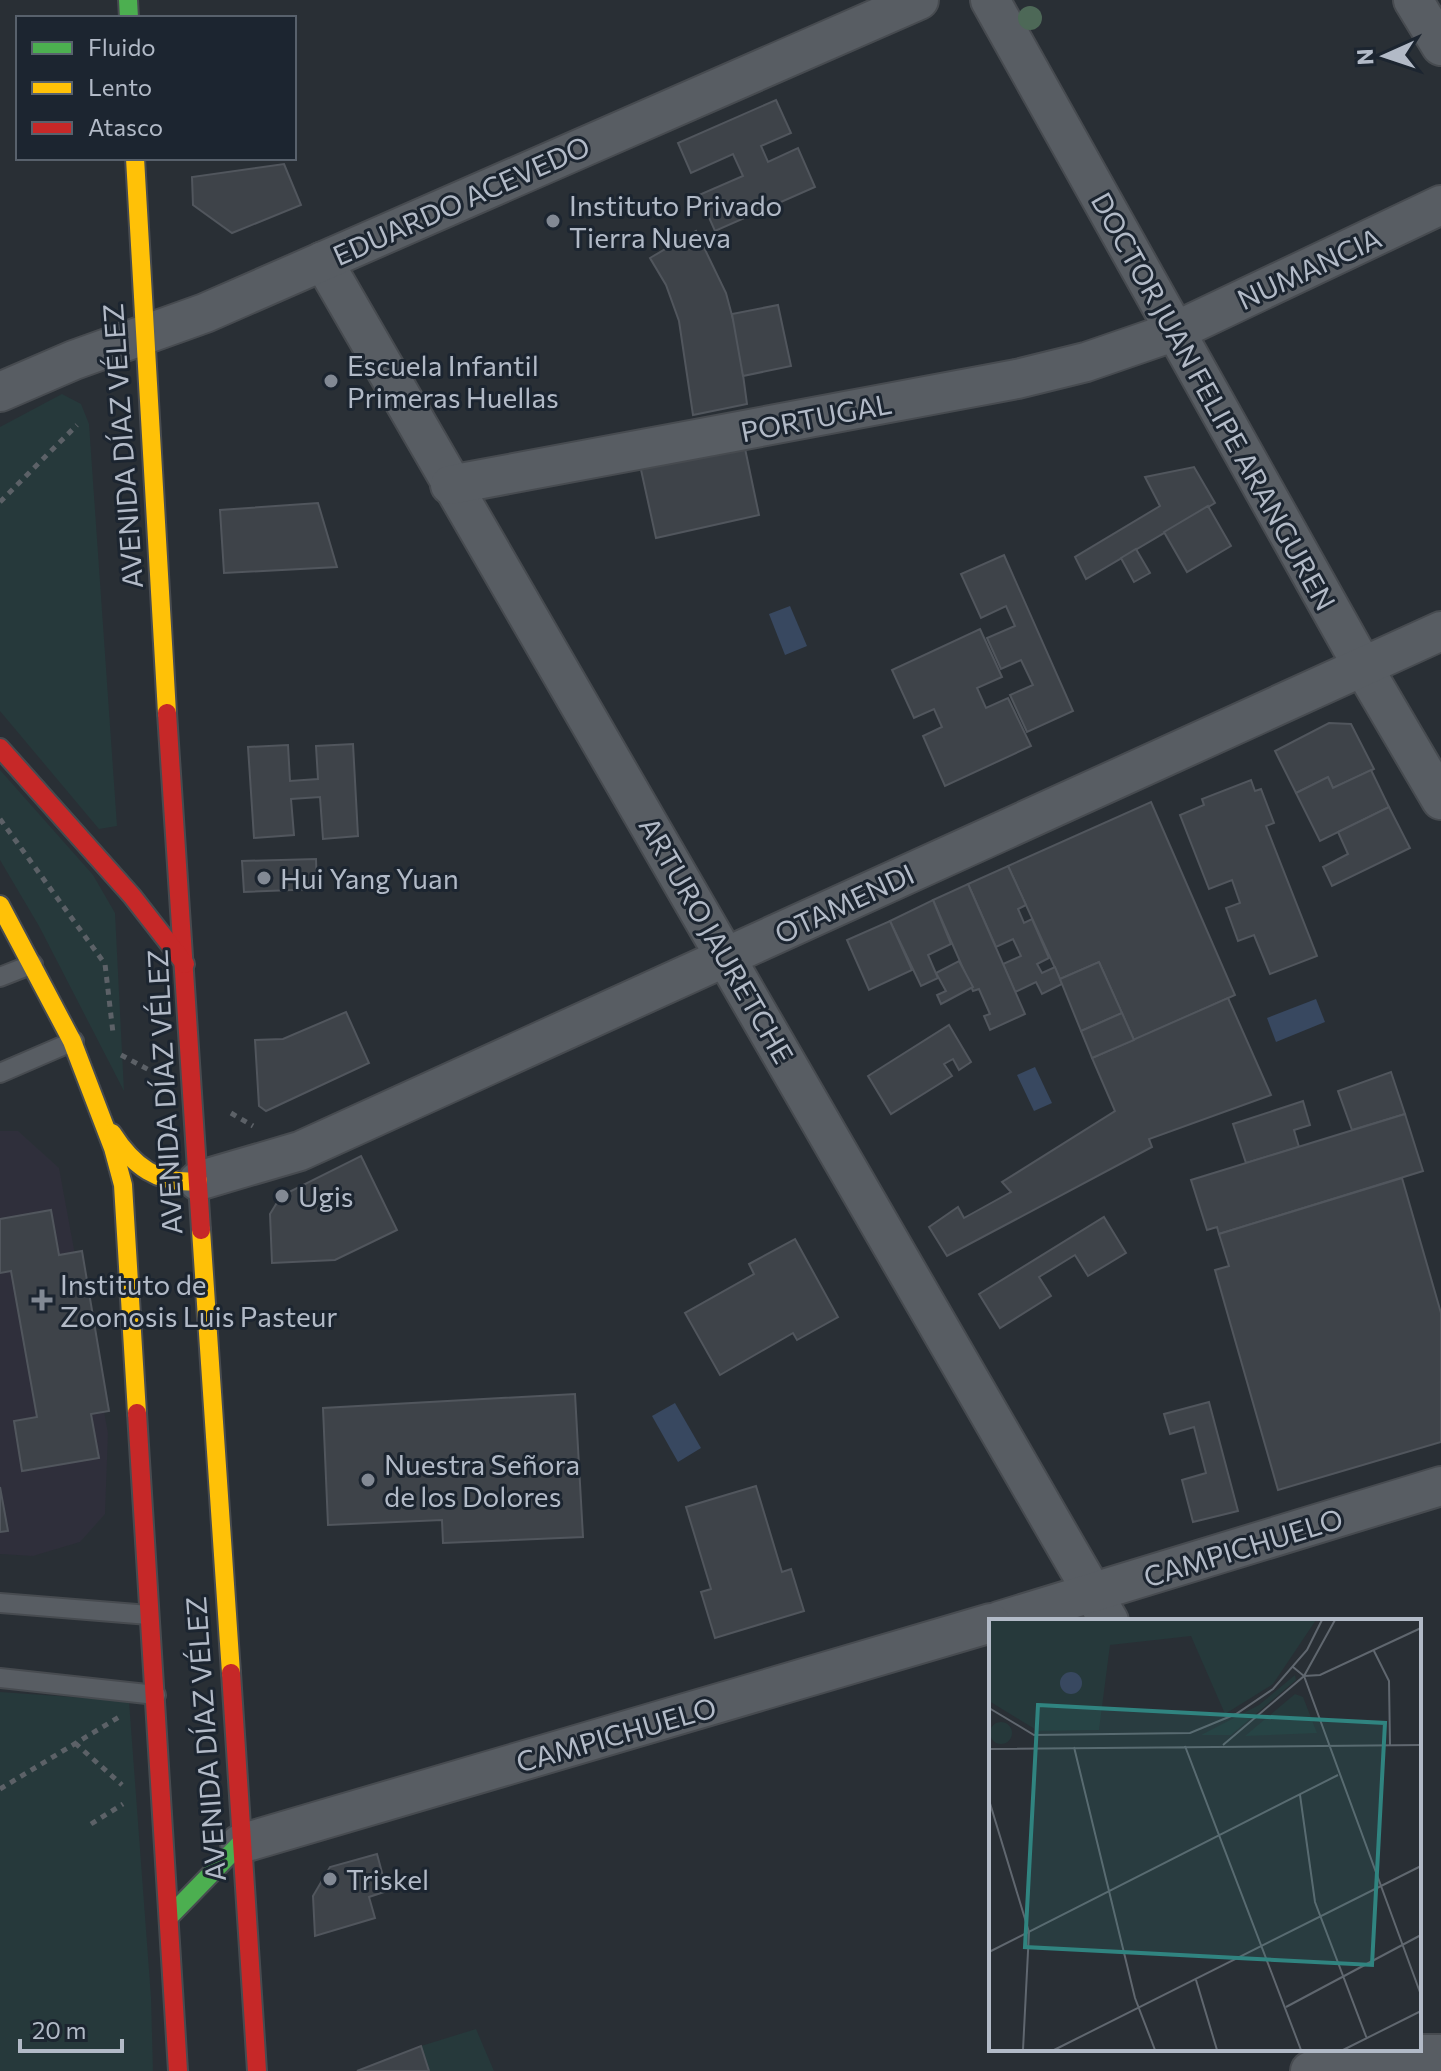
<svg xmlns="http://www.w3.org/2000/svg" width="1441" height="2071" viewBox="0 0 1441 2071" font-family="Commissioner,sans-serif">
	<rect width="100%" height="100%" fill="#292f35"/>
	<!-- medical -->
	<polygon fill="#2f2f3b" points="0,1131 18,1131 59,1168 108,1433 105,1514 80,1542 33,1556 0,1554"/>
	<!-- green -->
	<g fill="#26393b">
		<polygon points="62,394 81,404 89,424 117,826 99,829 0,711 0,427"/>
		<polygon points="0,770 93,875 115,913 124,1091 39,926 0,860"/>
		<polygon points="0,1692 129,1701 151,1997 153,2071 0,2071"/>
		<polygon points="476,2029 494,2071 429,2071 421,2046"/>
	</g>
	<!-- water -->
	<g fill="#384860">
		<polygon points="790,606 807,646 785,655 769,614"/>
		<polygon points="1316,999 1325,1022 1276,1042 1267,1018"/>
		<polygon points="1035,1067 1052,1103 1034,1111 1017,1075"/>
		<polygon points="675,1403 701,1448 678,1462 652,1416"/>
	</g>
	<!-- building -->
	<g fill="#3e4349" stroke="#51565d" stroke-width="2">
		<polygon points="776,100 791,133 761,146 768,162 798,148 815,187 715,231 699,195 743,176 733,154 691,173 678,143"/>
		<polygon points="284,164 301,205 232,233 193,205 192,177"/>
		<polygon points="696,231 726,293 738,338 747,404 693,415 679,321 666,285 650,258"/>
		<polygon points="778,305 791,366 743,376 732,314"/>
		<polygon points="743,439 759,515 656,538 638,456"/>
		<polygon points="1194,467 1215,503 1086,579 1075,557 1160,506 1145,477"/>
		<polygon points="318,503 337,567 224,573 220,510"/>
		<polygon points="1208,506 1231,546 1187,572 1164,532"/>
		<polygon points="1136,549 1150,573 1134,582 1121,558"/>
		<polygon points="1004,555 1073,711 1027,732 1010,695 1033,685 1021,660 1001,669 987,638 1015,626 1006,606 981,618 961,574"/>
		<polygon points="980,629 1002,677 977,688 986,708 1008,698 1031,746 945,786 923,736 942,727 934,709 914,718 892,670"/>
		<polygon points="1329,723 1351,724 1374,769 1333,788 1328,777 1296,793 1275,751"/>
		<polygon points="353,744 358,836 323,839 320,797 291,799 294,835 254,838 248,747 288,745 290,781 318,779 316,746"/>
		<polygon points="1371,770 1389,807 1320,841 1296,793 1328,777 1333,788"/>
		<polygon points="1251,780 1255,791 1261,789 1274,823 1266,826 1317,956 1270,974 1254,935 1238,941 1226,908 1240,903 1232,880 1209,889 1180,815 1204,805 1202,799"/>
		<polygon points="1151,802 1235,995 1134,1040 1099,962 1060,979 1008,866"/>
		<polygon points="1389,807 1410,848 1332,886 1323,867 1348,854 1338,832"/>
		<polygon points="316,859 317,889 244,892 242,861"/>
		<polygon points="1008,866 1026,905 1018,909 1024,923 1032,919 1049,958 1037,964 1042,973 1055,967 1062,984 1042,994 1036,982 1015,992 1003,964 1021,956 1013,939 996,947 968,884"/>
		<polygon points="968,884 1025,1014 990,1030 984,1016 990,1014 979,989 973,991 933,900"/>
		<polygon points="933,900 951,944 928,955 938,978 921,986 890,921"/>
		<polygon points="890,921 912,970 869,990 847,940"/>
		<polygon points="959,961 973,987 941,1004 937,995 946,991 936,973"/>
		<polygon points="1099,962 1122,1013 1081,1031 1060,979"/>
		<polygon points="1228,998 1271,1095 1149,1139 1152,1147 947,1256 929,1227 958,1207 964,1218 1011,1192 1002,1182 1115,1111 1092,1058"/>
		<polygon points="346,1012 369,1063 266,1111 259,1106 255,1040 283,1039"/>
		<polygon points="1122,1013 1134,1040 1092,1058 1081,1031"/>
		<polygon points="949,1025 971,1062 959,1070 953,1059 944,1064 952,1076 891,1114 868,1076"/>
		<polygon points="1391,1072 1405,1114 1352,1130 1338,1091"/>
		<polygon points="1303,1101 1310,1125 1294,1130 1299,1147 1246,1163 1233,1124"/>
		<polygon points="1405,1114 1423,1171 1219,1234 1217,1227 1207,1230 1191,1180"/>
		<polygon points="361,1156 397,1230 335,1260 272,1263 270,1214 281,1196"/>
		<polygon points="1402,1178 1441,1313 1441,1442 1278,1490 1215,1270 1229,1266 1219,1234"/>
		<polygon points="51,1210 59,1255 82,1251 109,1411 91,1414 99,1458 22,1471 14,1421 37,1417 11,1271 0,1273 0,1219"/>
		<polygon points="1104,1217 1126,1253 1088,1276 1075,1255 1039,1277 1051,1296 1000,1328 979,1294"/>
		<polygon points="795,1239 838,1317 797,1340 793,1333 720,1375 685,1313 754,1274 749,1264"/>
		<polygon points="575,1394 583,1537 443,1543 442,1520 328,1525 323,1408"/>
		<polygon points="1209,1402 1238,1511 1193,1522 1182,1480 1206,1473 1194,1427 1170,1434 1164,1414"/>
		<polygon points="756,1486 782,1572 791,1569 804,1611 715,1638 701,1592 711,1589 686,1507"/>
		<polygon points="0,1487 8,1531 0,1532"/>
		<polygon points="377,1854 387,1891 369,1897 375,1918 315,1936 313,1896 330,1867"/>
		<polygon points="421,2046 429,2071 357,2071"/>
	</g>
	<g fill="none" stroke-linecap="round" stroke-linejoin="round">
		<defs>
			<g id="lane">
				<polyline points="0,977 33,964"/>
				<polyline points="0,1073 74,1041"/>
				<polyline points="0,1603 149,1615"/>
				<polyline points="0,1678 156,1695"/>
			</g>
			<g id="street">
				<polyline points="990,0 1363,667 1441,800"/>
				<polyline points="1413,0 1441,46"/>
				<polyline points="323,261 1109,1621"/>
				<polyline points="0,392 74,360 205,313 919,0"/>
				<polyline points="450,485 1017,379 1086,362 1176,331 1441,205"/>
				<polyline points="198,1181 300,1151 1441,631"/>
				<polyline points="999,1621 1441,1486"/>
				<polyline points="240,1844 991,1623"/>
				<polyline points="1310,2071 1356,2054 1441,2054"/>
			</g>
			<g id="fast">
				<polyline points="128,0 129,18"/>
				<polyline points="170,1916 240,1844"/>
			</g>
			<g id="slow">
				<polyline points="135,158 167,713"/>
				<polyline points="0,905 72,1041 113,1148 123,1185 137,1413"/>
				<path d="M112,1133C133,1166 158,1185 198,1181"/>
				<polyline points="201,1230 231,1673"/>
			</g>
			<g id="jam">
				<polyline points="167,713 201,1230"/>
				<polyline points="0,748 132,896 185,964"/>
				<polyline points="137,1413 178,2071"/>
				<polyline points="231,1673 257,2071"/>
			</g>
		</defs>
		<!-- lane casing -->
		<use href="#lane" stroke="#474b50" stroke-width="22"/>
		<!-- street casing -->
		<use href="#street" stroke="#474b50" stroke-width="42"/>
		<!-- fast casing -->
		<use href="#fast" stroke="#474b50" stroke-width="22"/>
		<!-- slow casing -->
		<use href="#slow" stroke="#474b50" stroke-width="22"/>
		<!-- jam casing -->
		<use href="#jam" stroke="#474b50" stroke-width="22"/>
		<!-- path -->
		<g stroke="#5c6167" stroke-width="5" stroke-dasharray="6 6" stroke-linecap="butt">
			<polyline points="0,502 77,425"/>
			<polyline points="0,819 105,964 113,1033"/>
			<polyline points="121,1055 151,1071"/>
			<polyline points="231,1113 253,1126"/>
			<polyline points="75,1743 122,1785"/>
			<polyline points="0,1789 119,1717"/>
			<polyline points="91,1824 123,1804"/>
		</g>
		<!-- lane -->
		<use href="#lane" stroke="#585d63" stroke-width="18"/>
		<!-- street -->
		<use href="#street" stroke="#585d63" stroke-width="38"/>
		<!-- fast -->
		<use href="#fast" stroke="#4caf50" stroke-width="18"/>
		<!-- slow -->
		<use href="#slow" stroke="#ffc107" stroke-width="18"/>
		<!-- jam -->
		<use href="#jam" stroke="#c62828" stroke-width="18"/>
	</g>
	<!-- trees -->
	<circle fill="#4d6857" cx="1030" cy="18" r="12"/>
	<!-- markers -->
	<g fill="#828994" stroke="#1c2530" stroke-width="3">
		<circle cx="553" cy="221" r="8"/>
		<circle cx="331" cy="381" r="8"/>
		<circle cx="264" cy="878" r="8"/>
		<circle cx="282" cy="1196" r="8"/>
		<path d="M38 1288h8v8h8v8h-8v8h-8v-8h-8v-8h8z"/>
		<circle cx="368" cy="1480" r="8"/>
		<circle cx="330" cy="1879" r="8"/>
	</g>
	<g text-anchor="middle" dominant-baseline="central" stroke-width="6" stroke-linejoin="round" paint-order="stroke">
		<!-- street labels -->
		<g font-size="28" fill="#b2bac7" stroke="#1c2530">
			<text transform="translate(461 200) rotate(-24)">EDUARDO ACEVEDO</text>
			<text transform="translate(1309 268) rotate(-25)">NUMANCIA</text>
			<text transform="translate(1214 401) rotate(61)">DOCTOR JUAN FELIPE ARANGUREN</text>
			<text transform="translate(816 417) rotate(-11)">PORTUGAL</text>
			<text transform="translate(122 446) rotate(-94)">AVENIDA DÍAZ VÉLEZ</text>
			<text transform="translate(844 903) rotate(-25)">OTAMENDI</text>
			<text transform="translate(717 940) rotate(60)">ARTURO JAURETCHE</text>
			<text transform="translate(164 1092) rotate(-93)">AVENIDA DÍAZ VÉLEZ</text>
			<text transform="translate(1243 1547) rotate(-17)">CAMPICHUELO</text>
			<text transform="translate(616 1734) rotate(-16)">CAMPICHUELO</text>
			<text transform="translate(205 1739) rotate(-94)">AVENIDA DÍAZ VÉLEZ</text>
		</g>
		<!-- poi labels -->
		<g font-size="28" fill="#b2bac7" stroke="#1c2530" text-anchor="start">
			<text x="569" y="205">Instituto Privado<tspan x="569" dy="32">Tierra Nueva</tspan></text>
			<text x="347" y="365">Escuela Infantil<tspan x="347" dy="32">Primeras Huellas</tspan></text>
			<text x="280" y="878">Hui Yang Yuan</text>
			<text x="298" y="1196">Ugis</text>
			<text x="60" y="1284">Instituto de<tspan x="60" dy="32">Zoonosis Luis Pasteur</tspan></text>
			<text x="384" y="1464">Nuestra Señora<tspan x="384" dy="32">de los Dolores</tspan></text>
			<text x="346" y="1879">Triskel</text>
		</g>
	</g>
	<!-- overview -->
	<g transform="translate(989 1619)">
		<rect width="432" height="432" fill="#292f35"/>
		<path d="M0,1H327L284,65L236,95L202,17L121,26L110,111L49,112L0,82ZM306,56L307,61L242,116H212L270,86ZM306,75L314,78L328,114L256,117ZM1 114a11 11 0 1 1 22 0a11 11 0 1 1-22 0Z" fill="#26393b"/>
		<path d="M71 64a11 11 0 1 1 22 0a11 11 0 1 1-22 0Z" fill="#384860"/>
		<path fill="none" stroke="#60676f" stroke-width="2" d="M385,32L400,62L401,126M304,48L315,57L432,376M315,57L331,56L432,9M0,89L45,116L201,114L247,95L284,70L318,31L333,1M234,126L315,57L346,1M196,127L312,431M85,128L146,379L166,431M0,130L432,126M311,176L326,283L378,420M0,181L40,313L34,431M0,333L349,156M207,361L228,431M297,388L432,316M65,431L432,247M354,431L432,392"/>
		<path fill="#308480" fill-opacity="0.15" stroke="#308480" stroke-width="4" d="M49,86L396,104L383,346L36,328Z"/>
		<rect width="432" height="432" fill="none" stroke="#b2bac7" stroke-width="4"/>
	</g>
	<!-- legend -->
	<rect x="16" y="16" width="280" height="144" fill="#1c2530" stroke="#58616c" stroke-width="2"/>
	<rect x="32" y="42" width="40" height="12" fill="#4caf50" stroke="#58616c" stroke-width="2"/>
	<text x="88" y="56" font-size="24" fill="#b2bac7">Fluido</text>
	<rect x="32" y="82" width="40" height="12" fill="#ffc107" stroke="#58616c" stroke-width="2"/>
	<text x="88" y="96" font-size="24" fill="#b2bac7">Lento</text>
	<rect x="32" y="122" width="40" height="12" fill="#c62828" stroke="#58616c" stroke-width="2"/>
	<text x="88" y="136" font-size="24" fill="#b2bac7">Atasco</text>
	<!-- north arrow -->
	<g transform="translate(1385 56) rotate(267)" stroke="#1c2530" stroke-width="6" paint-order="stroke">
	<path d="M0-6L14 30L0 20L-14 30Z" fill="#b2bac7"/>
	<text y="-12" font-size="22" font-weight="bold" text-anchor="middle" fill="#b2bac7">N</text>
	</g>
	<!-- scale -->
	<path d="M20 2039v12h102v-12" fill="none" stroke="#b2bac7" stroke-width="4"/>
	<text x="32" y="2039" font-size="24" fill="#b2bac7" stroke="#1c2530" stroke-width="6" paint-order="stroke">20 m</text>
</svg>
